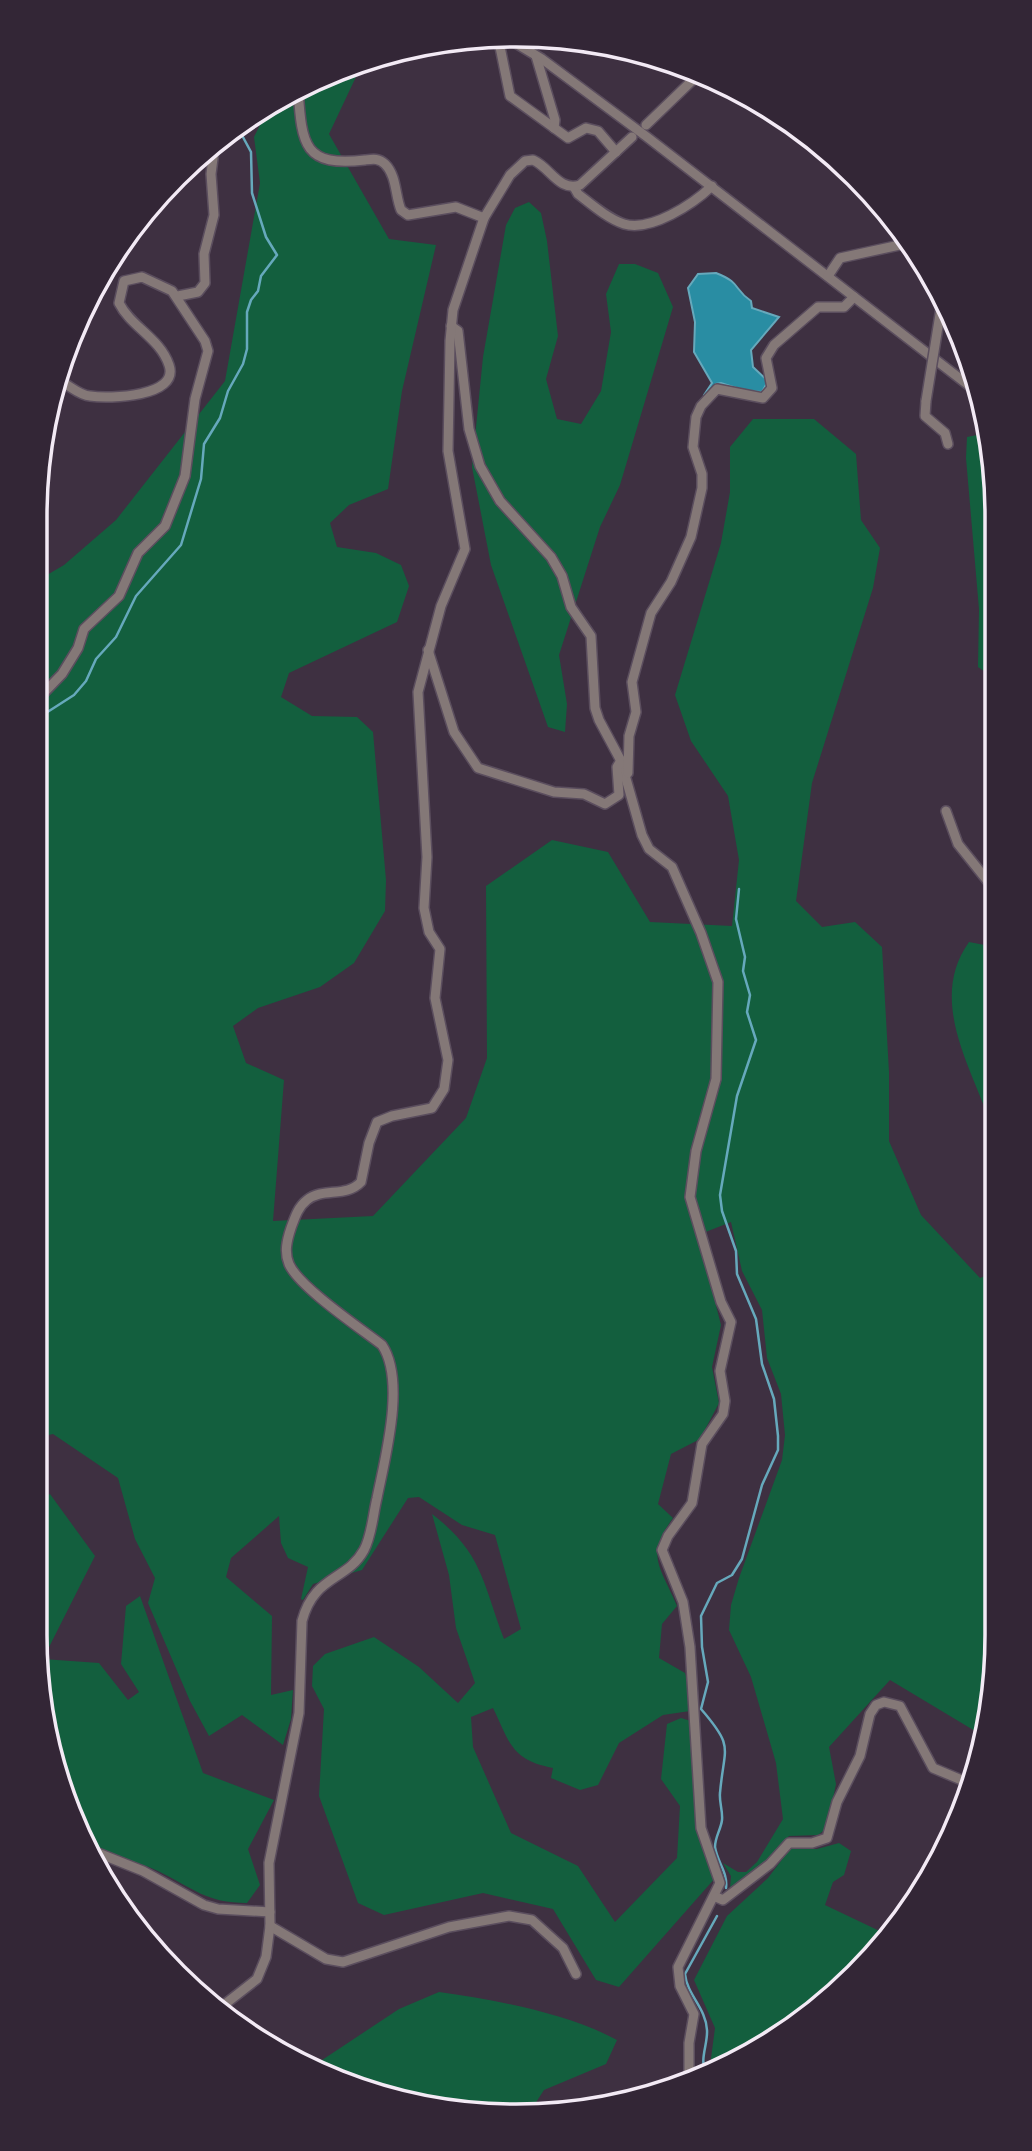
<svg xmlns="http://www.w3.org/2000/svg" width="1032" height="2151" viewBox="0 0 1032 2151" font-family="'Exo 2',sans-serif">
	<rect width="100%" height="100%" fill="#3e3041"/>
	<!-- green -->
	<g fill="#135f3e">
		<path d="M363,62L329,134L389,239L436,245L402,391L388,489L349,505L330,523L337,547L376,553L401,565L409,586L397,622L289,673L281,697L312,716L357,717L373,732L386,880L385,911L354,963L320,987L258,1008L233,1026L246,1063L284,1080L273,1221L373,1216L466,1118L487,1058L486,886L552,840L608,852L650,922L732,926L739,860L728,796L691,741L675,695L721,543L730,492V447L753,419H814L856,454L861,520L880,548L873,588L812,783L796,901L822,927L855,922L882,947L889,1072V1141L921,1215L980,1278L996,1272L997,1635L985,1737L890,1680L829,1747L836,1784L827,1828L818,1835L789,1836L762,1866L730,1889L731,1876L723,1863L738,1872H746L757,1862L783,1819L776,1763L751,1677L729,1630L731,1605L739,1578L782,1460L785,1435L781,1394L767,1358L762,1310L742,1271L731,1222L698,1235L721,1325L712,1367L719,1403L700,1439L671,1454L658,1504L673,1518C645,1557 660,1565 677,1606L662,1624L659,1658L685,1673L689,1686L690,1711L663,1715L619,1743L598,1785L580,1790L551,1778L553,1768C511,1760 510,1743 493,1708L471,1717L473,1747L511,1833L578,1866L615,1922L677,1858L680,1806L661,1779L667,1724L681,1718L691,1721L697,1827L700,1842L716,1877L619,1987L596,1980L553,1909L483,1893L384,1915L358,1903L319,1796L324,1709L312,1686L313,1666L325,1654L374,1637L419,1667L458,1703L475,1683L456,1628L449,1575L432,1514C483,1553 483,1584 504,1639L521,1629L495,1535L462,1525L419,1497L408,1498L362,1570L313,1584L303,1600L301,1599L308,1567L288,1558L281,1543L279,1516L231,1558L226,1577L272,1616L271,1695L293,1690L291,1719L283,1745L242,1715L209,1736L190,1701L148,1603L155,1578L135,1539L118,1478L53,1434L35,1438V582L64,565L116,520L225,381L260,183L254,137L270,105L332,71Z"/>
		<polygon points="529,202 541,213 547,241 558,336 546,379 557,419 581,424 601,391 611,332 606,294 619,264 635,264 658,273 673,307 620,485 600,527 559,655 567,704 565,732 548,727 491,565 472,467 483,357 506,225 515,208"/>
		<polygon points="987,433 993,453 994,678 978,667 979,609 966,458 967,437"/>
		<path d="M969,942L995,947V1137C977,1075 925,1004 969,942Z"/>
		<path d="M50,1494L95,1556L43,1659L99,1663L128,1700L139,1692L121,1664L126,1606L140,1596L203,1773L274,1800L248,1849L260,1885L247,1903C206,1903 193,1888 158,1871C137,1861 113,1857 92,1848L61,1790L35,1635V1502Z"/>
		<path d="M839,1843L851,1851L844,1875L833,1882L825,1905L888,1935C858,1983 768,2054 714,2071L710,2066L715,2028L694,1980L727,1916L768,1878L790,1849H817Z"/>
		<path d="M439,1992C496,2000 567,2013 617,2040L606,2064L544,2090L531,2110L422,2107L332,2079L310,2068L399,2009Z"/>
	</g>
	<!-- water -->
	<path fill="#298da3" stroke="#66a9bc" stroke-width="2" d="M716,273C742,283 733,289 751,301L752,308L779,317L751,350L753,367L768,381L762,392L746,391L721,383L716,384L706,397L704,395L712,383L694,352L695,322L688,288L698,274Z"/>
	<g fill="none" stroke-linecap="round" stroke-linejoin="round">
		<!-- stream -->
		<g stroke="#66a9bc" stroke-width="2.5">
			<polyline points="35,720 74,695 86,681 96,659 116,637 136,596 181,545 201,479 204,444 220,418 228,391 243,364 247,349 247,312 251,300 258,291 261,276 277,255 266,237 252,193 251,152 237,126"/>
			<path d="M726,1888C728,1872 717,1862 715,1847C715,1837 721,1829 722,1820C723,1811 719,1802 720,1793C724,1746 735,1748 701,1709L708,1682L702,1647L701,1616L717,1583L732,1575L742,1559L762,1485L778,1450V1436L774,1399L762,1364L756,1319L737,1274L736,1251L722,1211L720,1195L737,1096L756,1040L747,1012L750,995L743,971L745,957L736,919L739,889"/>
			<path d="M706,2073C699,2060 708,2044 707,2030C706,2008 687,1995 685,1974L717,1916"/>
		</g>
		<defs>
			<g id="minor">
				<polyline points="504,36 542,59 647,137 976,391"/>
				<polyline points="498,37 510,96 568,138 586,128 598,131 616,152"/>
				<polyline points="536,56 555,120 554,128"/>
				<path d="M298,90C302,146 304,167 365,160C373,159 379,158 385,164C397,176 395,196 401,210L408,215L456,207L484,218"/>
				<polyline points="646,125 701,72"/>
				<path d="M574,187L578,194C591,204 608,219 624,224C651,232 693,204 712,186"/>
				<polyline points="828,276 840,258 909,243"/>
				<polyline points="178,296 198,292 205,283 204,254 214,215 211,174 215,143"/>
				<polyline points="451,326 458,331 469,429 480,466 500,501 551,557 562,576 571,607 591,636 595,708 599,720 621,761 642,835 649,849 672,867 701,933 718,982 716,1079 696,1151 690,1197 721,1302 731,1322 720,1371 725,1401 723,1414 702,1444 692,1503 668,1536 662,1550 683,1602 690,1647 701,1828 720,1883 678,1967 680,1986 694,2014 689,2043 689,2078"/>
				<polyline points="926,401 925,416 945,433 948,444"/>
				<polyline points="428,650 454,732 478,768 554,792 584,794 605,804 619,795 617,767 620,762"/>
				<path d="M35,702L62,674L78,648L84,629L119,596L138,553L165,526L185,476L195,399L208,351L205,341L172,291L142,277L124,281L119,303C131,327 160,338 169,365C180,397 109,399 90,396C78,395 69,384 57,380"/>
				<polyline points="628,773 629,736 636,712 632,682 651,613 671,582 691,537 702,488 702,474 693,447 696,417 701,406 717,389 763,398 772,388 766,358 774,345 818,307 844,307 854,297"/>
				<polyline points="946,811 958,844 994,889"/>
				<polyline points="93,1851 143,1871 204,1905 218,1909 270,1912"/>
				<polyline points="716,1897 723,1900 770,1864 789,1843 812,1843 827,1838 837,1802 860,1756 870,1714 876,1705 884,1702 900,1706 933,1768 971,1784"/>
				<polyline points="270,1926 326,1959 343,1962 449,1927 509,1916 532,1920 563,1948 576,1974"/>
				<path d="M220,2008L257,1979L266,1957L270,1926L269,1863L299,1713L302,1621C314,1575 347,1581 364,1550C372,1535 373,1514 377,1498C385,1458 406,1381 382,1345C360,1328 299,1287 289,1264C284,1252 287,1240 291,1228C295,1217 298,1207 307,1200C323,1187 346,1198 361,1182L369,1143L377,1122L392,1116L432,1108L444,1089L448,1060L435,998L440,949L429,932L424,908L427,857L418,692L441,606L465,549L448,451L450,341L453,310L484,218L510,175L525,161L533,160C550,167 559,192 580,185L632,137"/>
			</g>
		</defs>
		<!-- minor casing -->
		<use href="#minor" stroke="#5b4e5e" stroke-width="12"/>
		<!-- minor -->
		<use href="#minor" stroke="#847877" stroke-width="9"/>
		<defs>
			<polyline id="minor-bridge" points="926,401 941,308"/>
		</defs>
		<!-- minor-bridge casing -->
		<use href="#minor-bridge" stroke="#5b4e5e" stroke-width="12" stroke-linecap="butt"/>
		<!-- minor-bridge -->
		<use href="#minor-bridge" stroke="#847877" stroke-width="9"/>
	</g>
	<!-- crop -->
	<path d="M0 0H1032V2151H0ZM516 47H516A469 469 0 0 1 985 516V1635A469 469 0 0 1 516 2104H516A469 469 0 0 1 47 1635V516A469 469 0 0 1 516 47Z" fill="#332636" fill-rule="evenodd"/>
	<path fill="none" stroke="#f3eaf5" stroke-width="3.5" d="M516 47H516A469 469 0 0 1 985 516V1635A469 469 0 0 1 516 2104H516A469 469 0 0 1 47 1635V516A469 469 0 0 1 516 47Z"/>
</svg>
